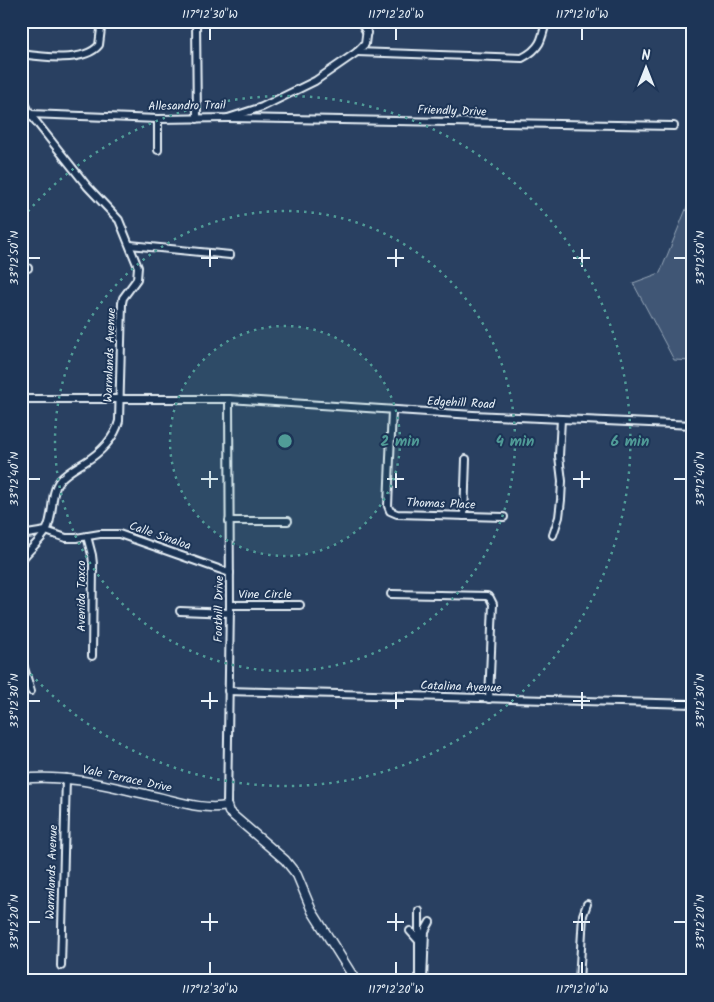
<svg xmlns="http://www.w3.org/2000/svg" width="714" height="1002" viewBox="0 0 714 1002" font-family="Kalam,sans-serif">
	<rect width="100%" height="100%" fill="#294061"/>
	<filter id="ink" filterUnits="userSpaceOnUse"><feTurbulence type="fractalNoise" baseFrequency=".02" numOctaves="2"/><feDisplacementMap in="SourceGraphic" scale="10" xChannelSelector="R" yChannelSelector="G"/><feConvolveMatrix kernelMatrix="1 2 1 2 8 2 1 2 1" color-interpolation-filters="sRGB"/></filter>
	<g filter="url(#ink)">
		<!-- green -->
		<polygon fill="#415774" stroke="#94a4b6" points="691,197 693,197 693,361 674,360 633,283 660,273"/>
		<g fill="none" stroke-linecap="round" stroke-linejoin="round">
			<defs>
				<g id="minor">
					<polyline points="196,21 197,119"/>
					<polyline points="360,21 367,33"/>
					<path d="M357,52L522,58C540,49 542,40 546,21"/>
					<path d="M21,54C42,57 85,63 99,45L102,21"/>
					<path d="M21,94L30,114L87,186L119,220L138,267L137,279L123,298L122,303L119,421C115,438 100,453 85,462C77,467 67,472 60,480C49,494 55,515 46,531C40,542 28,550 21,561"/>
					<polyline points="30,114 158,119 228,118 262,107 315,81 357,52 365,44 368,21"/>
					<polyline points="228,118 674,126"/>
					<polyline points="158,150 158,119"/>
					<polyline points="130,245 230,255"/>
					<polyline points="21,270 28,268"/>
					<polyline points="21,399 229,399 473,415 693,425"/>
					<polyline points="392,410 388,506 390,511 397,514 504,517"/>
					<polyline points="464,516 466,459"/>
					<polyline points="229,521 288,521"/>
					<polyline points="21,535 46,531 66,538 76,538 100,534 119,534 230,573"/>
					<polyline points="553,535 559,517 561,500 562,481 559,456 561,419"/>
					<polyline points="87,536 92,555 93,564 92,656"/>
					<polyline points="391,594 487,596 490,598 493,604 489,699"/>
					<polyline points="230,605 300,605"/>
					<polyline points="180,611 230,613"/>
					<polyline points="21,658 31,691"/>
					<polyline points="228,691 693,704"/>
					<polyline points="227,806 230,605 229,399"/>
					<polyline points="419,911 419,981"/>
					<polyline points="410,931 418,940"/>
					<polyline points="61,966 66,778"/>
					<polyline points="423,981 425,931 430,922"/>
					<polyline points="579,981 583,915 587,904"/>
				</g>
				<path id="major" d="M21,779C69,773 116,788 162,798C183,803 205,810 227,806L229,812L285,860L297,875L312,911L356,981"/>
			</defs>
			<!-- minor casing -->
			<use href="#minor" stroke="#e8f1f8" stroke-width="10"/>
			<!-- major casing -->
			<use href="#major" stroke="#e8f1f8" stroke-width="11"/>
			<!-- minor -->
			<use href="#minor" stroke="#1d3557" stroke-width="6"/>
			<!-- major -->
			<use href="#major" stroke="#1d3557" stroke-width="8"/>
		</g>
	</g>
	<!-- ticks -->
	<path fill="none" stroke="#e8f1f8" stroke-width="2" d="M210,28V40M396,28V40M582,28V40M210,249V267M396,249V267M582,249V267M28,258H40M201,258H218M387,258H404M573,258H590M674,258H686M210,471V488M396,471V488M582,471V488M28,479H40M201,479H218M387,479H404M573,479H590M674,479H686M210,692V709M396,692V709M582,692V709M28,701H40M201,701H218M387,701H404M573,701H590M674,701H686M210,913V931M396,913V931M582,913V931M28,922H40M201,922H218M387,922H404M573,922H590M674,922H686M210,962V974M396,962V974M582,962V974"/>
	<!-- distance rings -->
	<circle cx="285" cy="441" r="115" fill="#509b97" fill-opacity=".12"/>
	<g fill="none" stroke="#509b97" stroke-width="2.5" stroke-dasharray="2.5 5">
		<circle cx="285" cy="441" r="115"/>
		<circle cx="285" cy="441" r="230"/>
		<path d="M23 217A345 345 0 1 1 23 665"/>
	</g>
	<g text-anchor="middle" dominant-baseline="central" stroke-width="4" stroke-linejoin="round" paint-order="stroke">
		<!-- street labels -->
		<g font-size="12" fill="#e8f1f8" stroke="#1d3557">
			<text transform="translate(187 106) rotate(-1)">Allesandro Trail</text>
			<text transform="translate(452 111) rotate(2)">Friendly Drive</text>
			<text transform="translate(110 355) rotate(-88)">Warmlands Avenue</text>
			<text transform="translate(461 403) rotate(3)">Edgehill Road</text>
			<text transform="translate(441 504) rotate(2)">Thomas Place</text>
			<text transform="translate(160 536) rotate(19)">Calle Sinaloa</text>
			<text x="265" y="594">Vine Circle</text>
			<text transform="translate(81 596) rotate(-90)">Avenida Taxco</text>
			<text transform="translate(219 609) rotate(-89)">Foothill Drive</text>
			<text transform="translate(461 687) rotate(2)">Catalina Avenue</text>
			<text transform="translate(127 779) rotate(12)">Vale Terrace Drive</text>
			<text transform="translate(52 872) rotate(-88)">Warmlands Avenue</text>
		</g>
	</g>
	<circle cx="285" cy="441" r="8" fill="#509b97" stroke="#1d3557" stroke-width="2.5"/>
	<g font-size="15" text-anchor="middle" font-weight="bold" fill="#509b97" stroke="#1d3557" stroke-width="4" stroke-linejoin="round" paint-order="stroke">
		<text x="400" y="446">2 min</text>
		<text x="515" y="446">4 min</text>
		<text x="630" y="446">6 min</text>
	</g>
	<!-- margin -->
	<rect width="714" height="1002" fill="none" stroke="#1d3557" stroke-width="55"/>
	<!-- north arrow -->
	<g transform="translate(646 68)" stroke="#1d3557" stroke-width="4" paint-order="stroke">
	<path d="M0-4L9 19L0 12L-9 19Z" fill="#e8f1f8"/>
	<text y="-8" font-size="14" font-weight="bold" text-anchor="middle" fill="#e8f1f8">N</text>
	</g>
	<rect x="28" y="28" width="658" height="946" fill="none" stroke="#e8f1f8" stroke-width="2"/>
	<g font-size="12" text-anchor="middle" fill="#e8f1f8">
		<text x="210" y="18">117°12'30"W</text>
		<text x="396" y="18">117°12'20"W</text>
		<text x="582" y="18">117°12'10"W</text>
		<text transform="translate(14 258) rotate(-90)" y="4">33°12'50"N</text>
		<text transform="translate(700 258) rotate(-90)" y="4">33°12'50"N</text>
		<text transform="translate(14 479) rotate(-90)" y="4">33°12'40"N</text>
		<text transform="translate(700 479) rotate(-90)" y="4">33°12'40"N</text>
		<text transform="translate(14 701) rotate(-90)" y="4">33°12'30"N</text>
		<text transform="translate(700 701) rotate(-90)" y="4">33°12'30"N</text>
		<text transform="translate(14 922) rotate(-90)" y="4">33°12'20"N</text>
		<text transform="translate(700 922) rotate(-90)" y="4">33°12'20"N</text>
		<text x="210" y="993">117°12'30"W</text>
		<text x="396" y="993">117°12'20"W</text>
		<text x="582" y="993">117°12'10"W</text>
	</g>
</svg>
